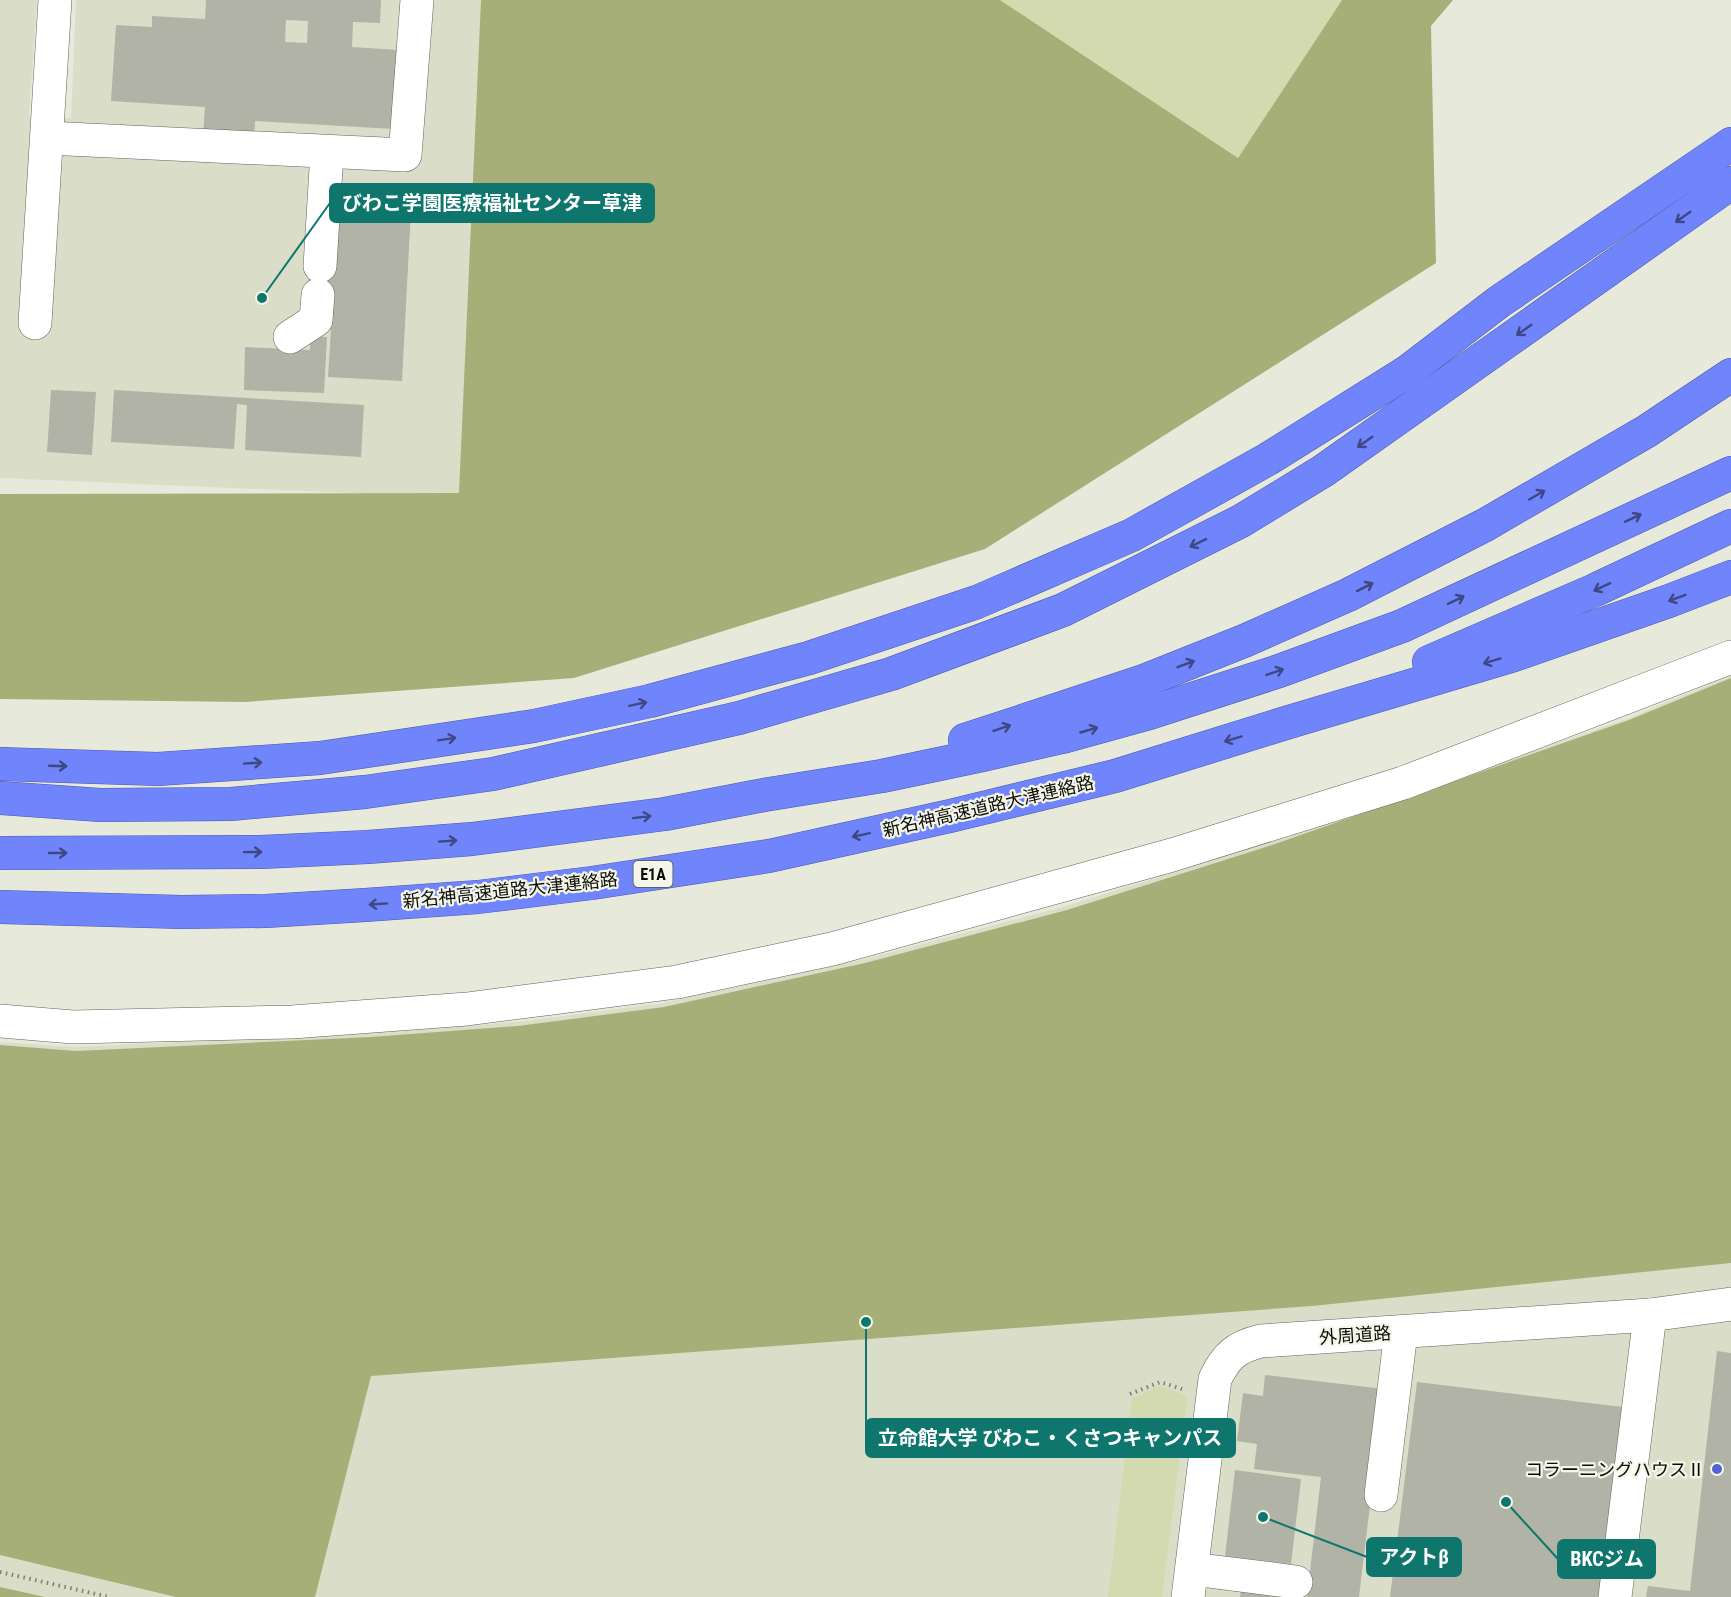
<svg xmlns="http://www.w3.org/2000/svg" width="1731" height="1597" viewBox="0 0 1731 1597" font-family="'Roboto Condensed','Noto Sans JP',sans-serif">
	<rect width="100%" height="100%" fill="#e7e9da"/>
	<!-- built -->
	<g fill="#dadec8">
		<polygon points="0,0 37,0 29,116 71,118 76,0 532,0 494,499 0,478"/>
		<polygon points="1731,675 1731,1597 0,1597 0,1042 76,1047 370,1032 517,1022 663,1003 865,959 1066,906 1271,842 1629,718"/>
	</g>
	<!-- green -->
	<g fill="#d3daaf">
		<polygon points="1000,0 1342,0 1238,158"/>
		<polygon points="1160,1386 1183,1394 1187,1401 1162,1597 1108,1597 1132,1398"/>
	</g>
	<!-- forest -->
	<g fill="#a7af78">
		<polygon points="481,0 1000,0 1238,158 1342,0 1453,0 1431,26 1436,263 985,549 574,678 245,702 0,699 0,494 459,493"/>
		<polygon points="1731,678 1731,1263 1312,1306 371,1376 315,1597 176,1597 0,1555 0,1045 76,1051 371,1037 518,1026 664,1007 865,963 1067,910 1272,845 1629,720"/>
		<polygon points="0,1587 45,1597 0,1597"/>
	</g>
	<!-- building -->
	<g fill="#b0b3a5" fill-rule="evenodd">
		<path d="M206,0H381L380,23L353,22L352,47L399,50L394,129L255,121L254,139L203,136L205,107L111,101L116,25L152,27V16L205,19ZM286,20L308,21L307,43L285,42Z"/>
		<polygon points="338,187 412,191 402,381 328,377 333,296 308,295 309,265"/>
		<polygon points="310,336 327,337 324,393 244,390 245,347 310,350"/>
		<polygon points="51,390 96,392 92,455 47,452"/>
		<polygon points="114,390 364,405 361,457 245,450 247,405 237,404 234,449 111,442"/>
		<polygon points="1717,1351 1731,1353 1731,1597 1646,1597 1648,1586 1690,1591"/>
		<polygon points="1265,1375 1384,1389 1359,1597 1307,1597 1321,1477 1254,1469 1257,1444 1237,1441 1243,1393 1263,1396"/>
		<polygon points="1417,1382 1622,1407 1599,1597 1390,1597"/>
		<polygon points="1235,1470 1301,1479 1291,1564 1225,1556"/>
		<polygon points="1241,1589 1291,1597 1240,1597"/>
	</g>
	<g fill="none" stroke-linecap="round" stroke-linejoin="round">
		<defs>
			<g id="minor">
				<polyline points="47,138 405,155 417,0"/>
				<polyline points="320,266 327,152"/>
				<polyline points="35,323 55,0"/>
				<polyline points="290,337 316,320 318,295"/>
				<polyline points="0,1021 73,1027 292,1022 467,1009 677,982 832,949 1172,855 1403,783 1731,657"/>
				<polyline points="1381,1495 1401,1332"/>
				<polyline points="1192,1569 1296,1582"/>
				<path d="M1188,1597L1215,1379C1226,1356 1236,1347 1261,1341L1650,1315L1731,1304"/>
				<polyline points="1615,1597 1650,1315"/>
			</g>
			<g id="highway">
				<polyline points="1429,662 1595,590 1731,526"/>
				<polyline points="965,740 1141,682 1244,641 1348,595 1485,525 1647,431 1731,375"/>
				<polyline points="0,764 158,769 320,758 534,726 650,701 809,658 977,602 1132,535 1268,459 1407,372 1500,301 1731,144"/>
				<polyline points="0,798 100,805 231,804 365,792 493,774 739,718 891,674 1063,610 1241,521 1323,471 1731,183"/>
				<polyline points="0,853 261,852 368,847 472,839 665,814 764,795 882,776 982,755 1062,737 1149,713 1279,671 1402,626 1731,473"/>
				<polyline points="0,907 182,912 266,911 365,905 478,897 592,883 769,856 950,816 1115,776 1289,722 1511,656 1669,601 1731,577"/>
			</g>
		</defs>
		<!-- minor casing -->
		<use href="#minor" stroke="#616357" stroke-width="34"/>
		<!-- highway casing -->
		<use href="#highway" stroke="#4d5aa7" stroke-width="34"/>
		<!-- path -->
		<g stroke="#7d7e74" stroke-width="4" stroke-dasharray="1.5 4.5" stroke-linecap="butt">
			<polyline points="1130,1394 1160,1382 1182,1389"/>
			<polyline points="0,1572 109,1597"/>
		</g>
		<!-- minor -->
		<use href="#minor" stroke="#fff" stroke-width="33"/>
		<!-- highway -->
		<use href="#highway" stroke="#7084fc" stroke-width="33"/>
	</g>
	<!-- one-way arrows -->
	<defs><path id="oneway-shaft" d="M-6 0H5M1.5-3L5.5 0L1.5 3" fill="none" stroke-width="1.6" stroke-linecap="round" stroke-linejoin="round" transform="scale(1.5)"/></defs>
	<g stroke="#3e4882">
		<use href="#oneway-shaft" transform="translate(1683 217) rotate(145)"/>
		<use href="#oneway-shaft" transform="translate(1524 330) rotate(145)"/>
		<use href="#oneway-shaft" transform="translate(1365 442) rotate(145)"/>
		<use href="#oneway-shaft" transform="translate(1537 495) rotate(-30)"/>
		<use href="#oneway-shaft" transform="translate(1633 518) rotate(-25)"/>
		<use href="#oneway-shaft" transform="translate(1198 543) rotate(154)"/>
		<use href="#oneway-shaft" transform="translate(1365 587) rotate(-27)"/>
		<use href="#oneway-shaft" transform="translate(1602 587) rotate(155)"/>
		<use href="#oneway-shaft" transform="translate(1677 598) rotate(159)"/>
		<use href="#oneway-shaft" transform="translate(1456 600) rotate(-25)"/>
		<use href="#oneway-shaft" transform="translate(1492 661) rotate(163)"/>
		<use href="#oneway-shaft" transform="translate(1186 664) rotate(-21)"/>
		<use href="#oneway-shaft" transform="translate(1275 672) rotate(-19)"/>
		<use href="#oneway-shaft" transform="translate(638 704) rotate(-12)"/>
		<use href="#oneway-shaft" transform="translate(1002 728) rotate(-18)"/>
		<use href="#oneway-shaft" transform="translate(1089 730) rotate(-16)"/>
		<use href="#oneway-shaft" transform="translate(447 739) rotate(-9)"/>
		<use href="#oneway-shaft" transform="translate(1233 739) rotate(163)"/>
		<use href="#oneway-shaft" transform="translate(253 763) rotate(-4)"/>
		<use href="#oneway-shaft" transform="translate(58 766) rotate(2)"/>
		<use href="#oneway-shaft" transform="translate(642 817) rotate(-7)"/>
		<use href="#oneway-shaft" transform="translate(861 835) rotate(168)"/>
		<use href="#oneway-shaft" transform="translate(448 841) rotate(-4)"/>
		<use href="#oneway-shaft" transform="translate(253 852) rotate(-1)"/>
		<use href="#oneway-shaft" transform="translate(58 853)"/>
		<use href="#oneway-shaft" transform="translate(378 904) rotate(176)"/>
	</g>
	<!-- markers -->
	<circle fill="#5161d6" stroke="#f4f7e8" stroke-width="2" cx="1717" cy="1469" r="6"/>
	<g text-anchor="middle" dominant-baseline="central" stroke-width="4.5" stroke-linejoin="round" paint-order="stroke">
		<!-- shield labels -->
		<rect fill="#f4f7e8" stroke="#51524b" stroke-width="1.5" x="633.5" y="861" width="39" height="26" rx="4.5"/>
		<g font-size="16" font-weight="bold" fill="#0b0c08">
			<text x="653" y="874">E1A</text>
		</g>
		<!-- street labels -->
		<g font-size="18" fill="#0b0c08" stroke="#f4f7e8">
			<text transform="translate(988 806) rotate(-13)">新名神高速道路大津連絡路</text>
			<text transform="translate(510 890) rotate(-6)">新名神高速道路大津連絡路</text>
			<text transform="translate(1355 1335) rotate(-4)">外周道路</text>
		</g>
		<!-- poi labels -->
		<g font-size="18" fill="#0b0c08" stroke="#f4f7e8" text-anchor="end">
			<text x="1705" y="1469">コラーニングハウスⅡ</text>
		</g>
	</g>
	<!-- callouts -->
	<path fill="none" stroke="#0f766e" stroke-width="2" d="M262 298L330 203M866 1322L866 1438M1263 1517L1367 1557M1506 1502L1558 1559"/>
	<g fill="#0f766e" stroke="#f4f7e8" stroke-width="2">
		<circle cx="262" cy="298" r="6"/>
		<circle cx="866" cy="1322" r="6"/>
		<circle cx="1263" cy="1517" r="6"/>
		<circle cx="1506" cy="1502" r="6"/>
	</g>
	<g fill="#0f766e" stroke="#0f766e" stroke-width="2">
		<rect x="330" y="184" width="324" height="38" rx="6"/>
		<rect x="866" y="1419" width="369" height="38" rx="6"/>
		<rect x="1367" y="1538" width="94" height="38" rx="6"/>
		<rect x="1558" y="1540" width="97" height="38" rx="6"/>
	</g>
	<g font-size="20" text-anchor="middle" font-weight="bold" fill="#fff">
		<text x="492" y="210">びわこ学園医療福祉センター草津</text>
		<text x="1050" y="1445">立命館大学 びわこ・くさつキャンパス</text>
		<text x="1414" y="1564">アクトβ</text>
		<text x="1607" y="1566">BKCジム</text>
	</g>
</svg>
